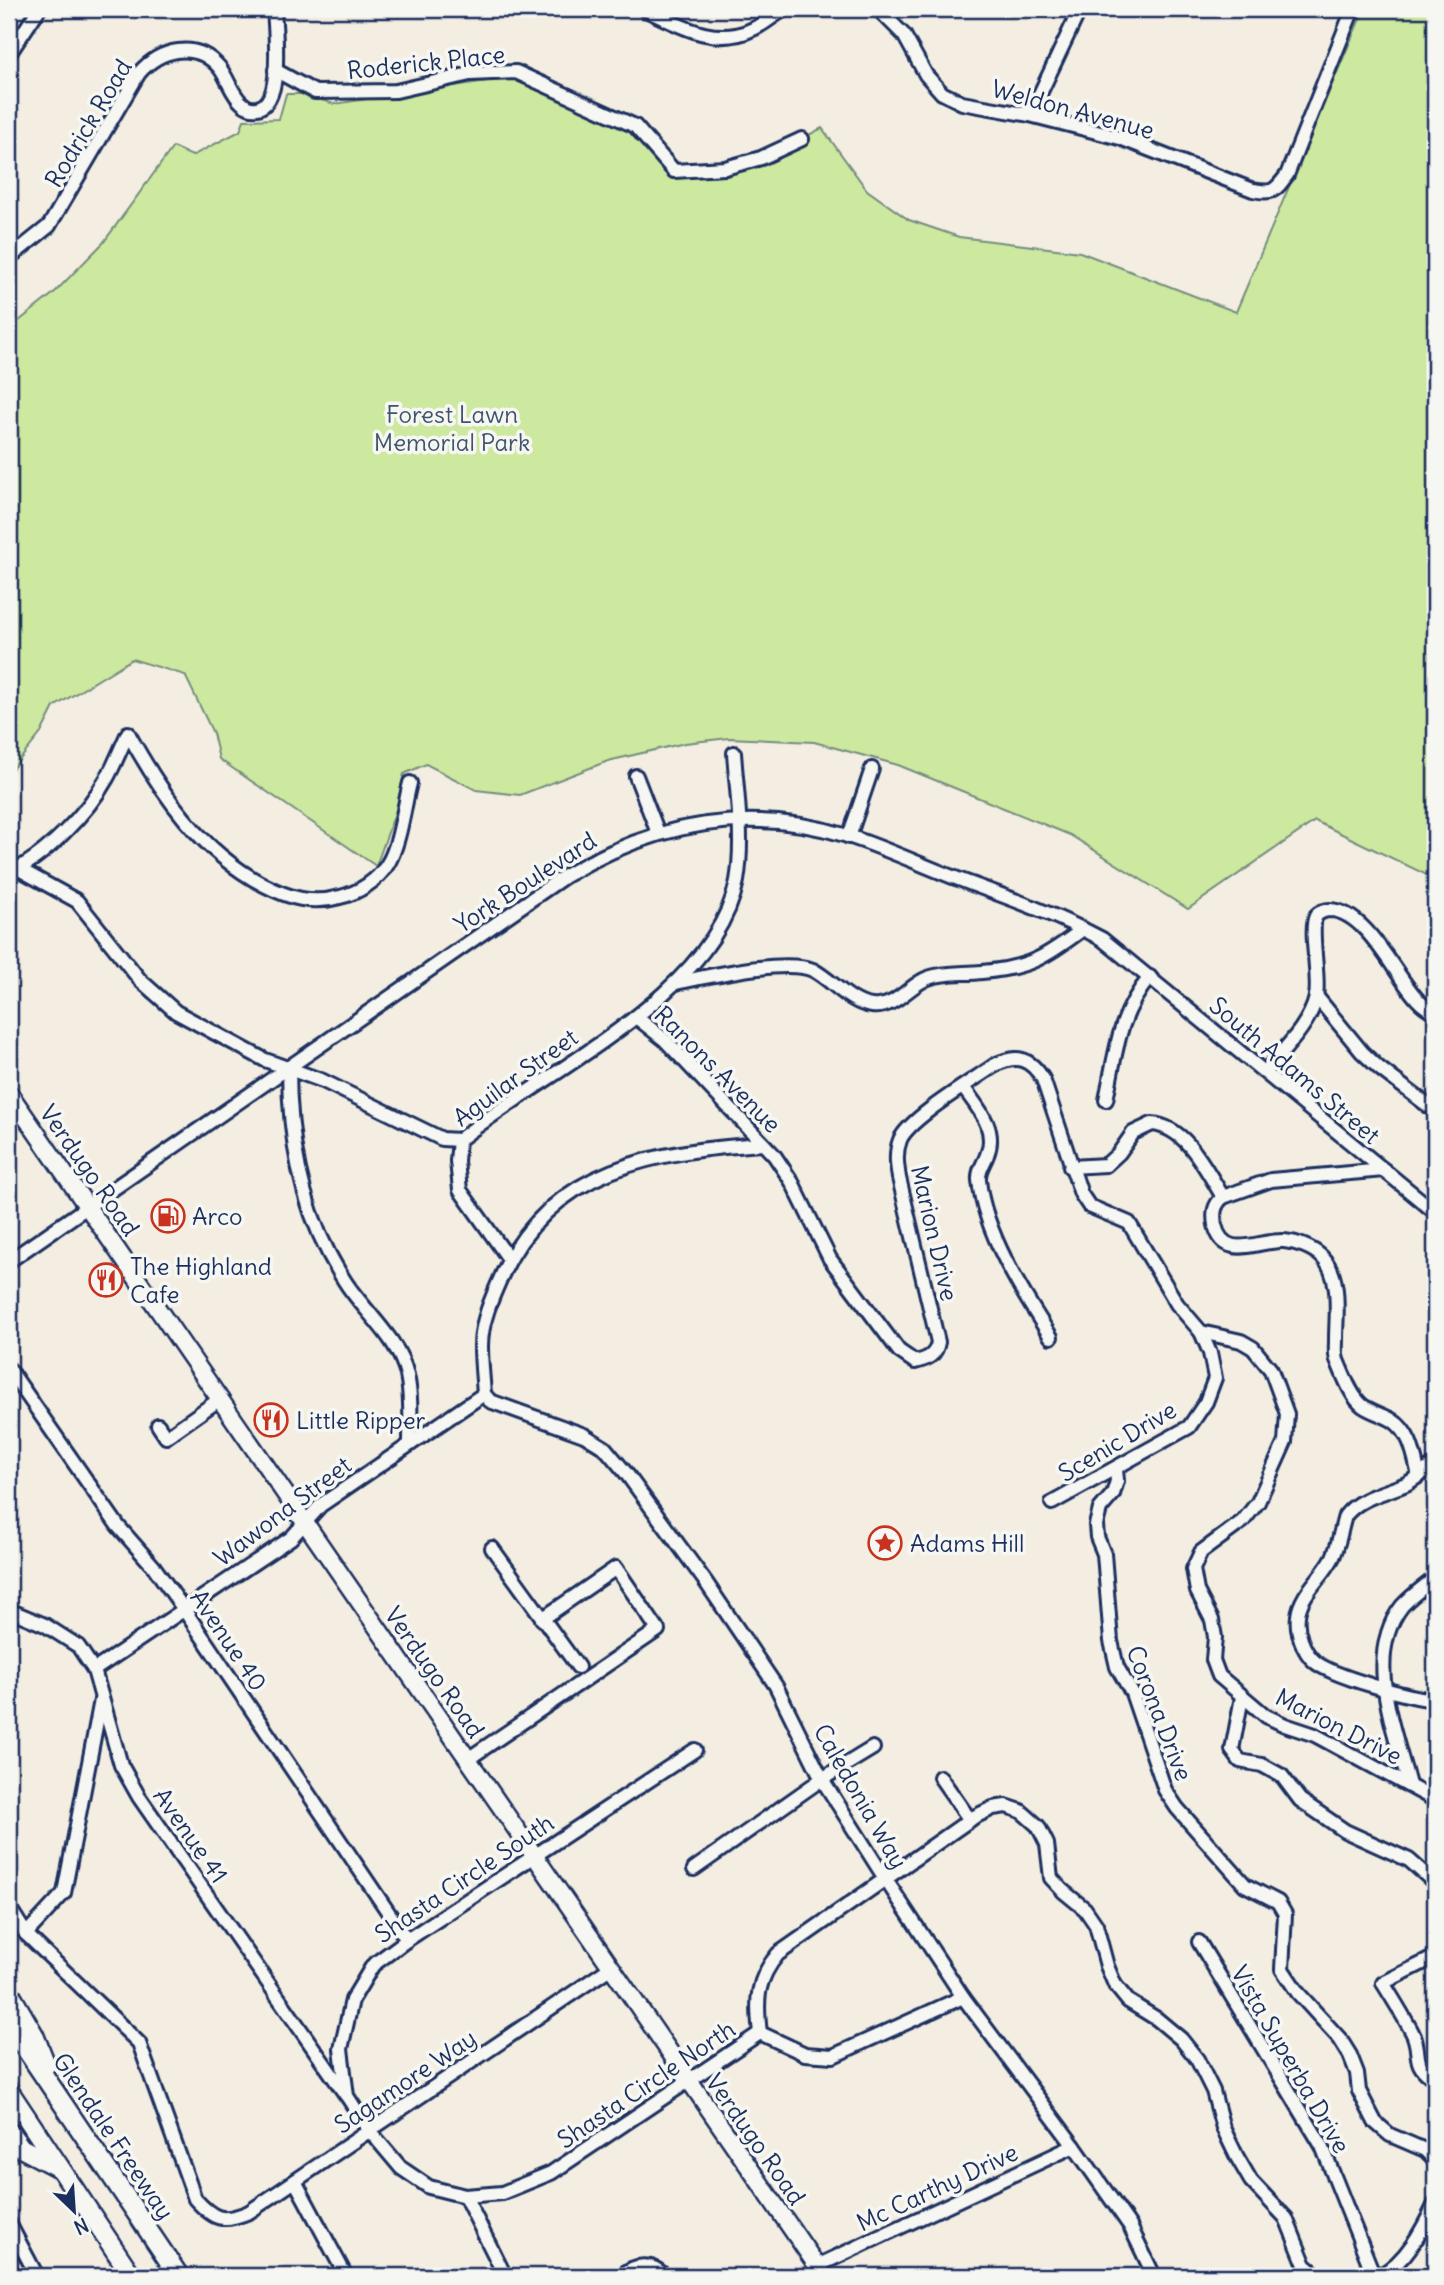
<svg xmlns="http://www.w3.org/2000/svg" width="1444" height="2285" viewBox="0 0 1444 2285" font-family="Delius,sans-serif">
	<rect width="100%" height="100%" fill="#f3eee1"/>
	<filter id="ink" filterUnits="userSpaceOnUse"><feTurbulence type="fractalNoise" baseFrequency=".0143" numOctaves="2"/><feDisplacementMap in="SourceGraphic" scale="14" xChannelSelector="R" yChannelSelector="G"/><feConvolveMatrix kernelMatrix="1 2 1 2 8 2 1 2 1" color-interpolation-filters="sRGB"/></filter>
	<g filter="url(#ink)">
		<!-- green -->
		<polygon fill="#cde99f" stroke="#748c7e" stroke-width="2" points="1364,9 1435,9 1435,879 1315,821 1188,909 1070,835 898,765 814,742 729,738 685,743 608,761 520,795 476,790 426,764 404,774 396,810 376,866 219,759 213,733 185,675 132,659 54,707 41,733 9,773 9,329 54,293 103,243 173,147 192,156 240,131 244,120 279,119 286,94 302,94 334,104 514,77 634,129 653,155 694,172 776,152 822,128 867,190 909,220 959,237 1080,252 1236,312"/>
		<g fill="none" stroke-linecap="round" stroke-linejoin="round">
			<defs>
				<g id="minor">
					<path d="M644,9C679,25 715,48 753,29C765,24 774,14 786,9"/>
					<path d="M878,9L904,35L926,75L942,93L962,103L1030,115L1120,138L1253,190C1273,194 1275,191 1287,175L1353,9"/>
					<polyline points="9,54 39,9"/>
					<polyline points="275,70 315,92 396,91 470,74 516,72 635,126 674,171 725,168 761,158 802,139"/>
					<polyline points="1030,115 1080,9"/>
					<path d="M9,258L49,226L139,73C160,49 196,40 219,67C228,78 232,95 242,103C246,107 252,109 257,108C284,104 275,29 274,9"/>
					<polyline points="636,776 658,833"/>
					<polyline points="849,837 872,769"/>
					<polyline points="19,869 77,901 140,980 176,1012 265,1060 323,1081 442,1139 459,1140"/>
					<path d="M9,873C44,858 88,812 107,778C115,764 121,748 128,733C161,793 201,852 264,885C289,898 312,905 340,897C358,893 377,881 387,865C400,845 404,806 410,783"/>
					<path d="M675,983C706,977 785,958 813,970C832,980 850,1004 872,1006C895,1009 909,985 928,978C945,972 965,974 982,972C1029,968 1046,957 1083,929"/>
					<polyline points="1316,996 1362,1052 1379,1068 1435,1111"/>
					<path d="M636,1017L665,1040L774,1155L792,1182L830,1259L899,1351L915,1362C928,1359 936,1355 938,1342L899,1178C897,1165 895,1153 900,1140C909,1118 974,1080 995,1065C1017,1054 1030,1058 1043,1079L1081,1194L1089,1206L1129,1223L1177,1304L1201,1332L1210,1353L1215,1378L1206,1402L1189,1427L1052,1503"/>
					<path d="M289,1068C289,1132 299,1197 329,1254C335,1265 341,1276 348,1286C368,1315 399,1340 407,1375C412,1398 410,1421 410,1444"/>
					<path d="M1265,1072C1283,1050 1310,1025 1316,997C1320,977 1309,929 1316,916C1319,912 1326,910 1330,910C1367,911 1395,976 1418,1000C1423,1006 1429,1009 1435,1013"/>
					<path d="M963,1087C977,1107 998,1128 987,1155C984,1164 978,1170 979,1180C984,1232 1023,1294 1051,1337"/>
					<path d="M1106,1100C1116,1052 1118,1015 1150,977"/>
					<path d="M1070,1167L1106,1165L1119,1153L1133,1133L1152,1124C1187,1127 1206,1170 1223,1197L1271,1180L1384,1170"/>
					<path d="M1223,1197C1214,1205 1213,1213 1215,1225C1224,1263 1260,1239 1284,1241C1297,1242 1313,1248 1322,1257C1342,1277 1336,1314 1336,1339C1336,1346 1335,1354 1337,1360C1343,1374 1351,1397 1363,1406C1372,1412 1383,1415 1392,1420C1411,1432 1414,1455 1419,1476"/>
					<path d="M509,1259L460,1190L457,1161L459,1140C544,1072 715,995 737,881C744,840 737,795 734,753"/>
					<path d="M9,1261L565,876C654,823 749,804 851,837C884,848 917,863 950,876C1001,895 1054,913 1102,939L1435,1212"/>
					<polyline points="1201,1332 1241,1341 1253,1348 1271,1370 1287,1414 1285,1442 1258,1502 1243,1521 1201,1552 1193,1569 1197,1591 1212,1620 1215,1637 1213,1660 1219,1676 1266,1716 1285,1725 1315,1735 1435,1800"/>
					<polyline points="9,1369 118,1526 154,1567 183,1608 407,1940"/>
					<polyline points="484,1394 490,1401 584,1435 605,1448 626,1473 705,1581 776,1686 822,1779 886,1880 963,1997 1074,2146 1130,2226 1154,2276"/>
					<polyline points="158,1425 166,1437 220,1399"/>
					<path d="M1435,1464C1426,1470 1418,1477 1408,1483C1387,1493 1360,1496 1345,1516C1341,1529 1339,1544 1333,1557C1323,1577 1300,1594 1298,1616C1296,1631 1303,1651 1314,1661C1330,1676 1412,1698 1435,1700"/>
					<polyline points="1116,1469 1117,1481 1113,1494 1100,1509 1096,1525 1097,1537 1104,1554 1111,1641 1117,1667 1132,1693 1165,1790 1177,1808 1245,1885 1278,1902 1285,1914 1282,1969 1298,1993 1340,2039 1350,2055 1357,2073 1359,2091 1375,2122 1390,2135 1425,2150 1435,2160"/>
					<polyline points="492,1548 578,1667"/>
					<polyline points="9,1610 45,1625 78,1646 94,1670 121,1765 139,1797 346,2095"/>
					<path d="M94,1670L291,1538L321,1505L484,1394C483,1379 481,1362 481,1346C481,1322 492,1297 502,1275C551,1167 657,1151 763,1144"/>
					<polyline points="1242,1697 1232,1750 1240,1761 1262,1765 1282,1776 1300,1800 1345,1831 1409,1860 1435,1883"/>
					<polyline points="695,1750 407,1940 373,1965 352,2000 341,2049 347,2096 369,2130 401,2168 429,2187 465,2196 502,2193 551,2173 760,2033"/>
					<polyline points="468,1759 658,1630 616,1568 542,1619"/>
					<polyline points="940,1777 970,1820"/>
					<path d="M1409,1785C1395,1731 1363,1656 1402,1606C1412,1595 1424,1587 1435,1578"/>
					<polyline points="694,1869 822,1779 873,1748"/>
					<path d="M9,1907L26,1934L139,2043L195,2199C214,2220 223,2223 249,2212L610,1968"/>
					<polyline points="26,1934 64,1893 101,1700"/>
					<polyline points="1199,1942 1322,2146 1374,2276"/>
					<path d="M1435,1957L1383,1983C1393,1999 1403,2015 1412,2032C1423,2052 1409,2064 1435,2079"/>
					<path d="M760,2033C756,2001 756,1980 778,1954L974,1817L993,1808L1006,1806L1021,1811L1038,1826L1047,1844L1051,1878L1063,1891L1085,1909L1096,1925L1107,1966L1115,1985L1128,2001L1157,2019L1181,2039L1197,2059L1213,2091L1223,2128L1237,2157L1251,2181L1286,2218L1305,2265L1318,2276"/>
					<polyline points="760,2033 805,2054 833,2056 963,1997"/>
					<polyline points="295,2181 346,2276"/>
					<polyline points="465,2196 505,2276"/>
					<polyline points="9,2223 37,2276"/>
					<polyline points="817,2266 1074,2146"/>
					<path d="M622,2276C633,2264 653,2262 664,2276"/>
					<path d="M1379,2276C1406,2262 1422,2231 1435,2204"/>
				</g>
				<polyline id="major" points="9,1093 824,2276"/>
				<g id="highway">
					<polyline points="9,1992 34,2035 46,2065"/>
					<polyline points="9,2024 179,2276"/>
					<polyline points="9,2091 132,2276"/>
					<polyline points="9,2132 21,2148 59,2168"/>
				</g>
			</defs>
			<!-- minor casing -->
			<use href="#minor" stroke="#1b2f5e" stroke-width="18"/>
			<!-- major casing -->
			<use href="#major" stroke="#1b2f5e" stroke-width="21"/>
			<!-- highway casing -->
			<use href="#highway" stroke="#1b2f5e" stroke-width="23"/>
			<!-- minor -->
			<use href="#minor" stroke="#f6f6f2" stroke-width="12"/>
			<!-- major -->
			<use href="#major" stroke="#f6f6f2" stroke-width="16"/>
			<!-- highway -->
			<use href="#highway" stroke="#f6f6f2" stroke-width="18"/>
		</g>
	</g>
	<!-- icons -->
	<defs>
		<symbol id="fuel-ring" viewBox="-11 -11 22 22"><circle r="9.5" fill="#f6f6f2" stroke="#c8321e" stroke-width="1.5"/><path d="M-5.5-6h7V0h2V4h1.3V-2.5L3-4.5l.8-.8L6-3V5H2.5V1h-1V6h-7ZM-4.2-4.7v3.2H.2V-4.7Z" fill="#c8321e"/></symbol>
		<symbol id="restaurant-ring" viewBox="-11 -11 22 22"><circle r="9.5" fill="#f6f6f2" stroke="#c8321e" stroke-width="1.5"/><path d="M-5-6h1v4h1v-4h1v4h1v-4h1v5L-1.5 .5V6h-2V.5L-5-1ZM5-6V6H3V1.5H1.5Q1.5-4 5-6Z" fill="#c8321e"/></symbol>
		<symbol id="sight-ring" viewBox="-11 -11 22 22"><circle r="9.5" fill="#f6f6f2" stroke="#c8321e" stroke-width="1.5"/><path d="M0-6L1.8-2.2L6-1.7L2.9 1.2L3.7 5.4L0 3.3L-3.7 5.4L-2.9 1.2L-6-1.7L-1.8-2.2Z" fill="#c8321e"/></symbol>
	</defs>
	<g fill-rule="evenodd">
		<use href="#fuel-ring" x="149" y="1197" width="38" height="38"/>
		<use href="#restaurant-ring" x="87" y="1261" width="38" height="38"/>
		<use href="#restaurant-ring" x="252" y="1401" width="38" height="38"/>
		<use href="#sight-ring" x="866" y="1524" width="38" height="38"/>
	</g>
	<g text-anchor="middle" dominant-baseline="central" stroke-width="7" stroke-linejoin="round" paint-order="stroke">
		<!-- street labels -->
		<g font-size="24" fill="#1b2f5e" stroke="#f6f6f2">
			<text transform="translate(426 62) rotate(-6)">Roderick Place</text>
			<text transform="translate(1073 109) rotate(15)">Weldon Avenue</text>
			<text transform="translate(88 123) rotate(-59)">Rodrick Road</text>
			<text transform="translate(525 882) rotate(-33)">York Boulevard</text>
			<text transform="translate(718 1069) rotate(45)">Ranons Avenue</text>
			<text transform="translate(1295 1070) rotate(40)">South Adams Street</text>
			<text transform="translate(515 1077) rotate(-36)">Aguilar Street</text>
			<text transform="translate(90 1170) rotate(55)">Verdugo Road</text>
			<text transform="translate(935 1233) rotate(77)">Marion Drive</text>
			<text transform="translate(1117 1441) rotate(-31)">Scenic Drive</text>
			<text transform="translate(282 1511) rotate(-37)">Wawona Street</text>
			<text transform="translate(229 1640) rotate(56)">Avenue 40</text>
			<text transform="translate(435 1672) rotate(55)">Verdugo Road</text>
			<text transform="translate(1160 1713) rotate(69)">Corona Drive</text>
			<text transform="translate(1339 1726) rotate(27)">Marion Drive</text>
			<text transform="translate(861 1796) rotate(60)">Caledonia Way</text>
			<text transform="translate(191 1835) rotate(55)">Avenue 41</text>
			<text transform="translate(464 1878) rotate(-34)">Shasta Circle South</text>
			<text transform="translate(1291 2059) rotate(60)">Vista Superba Drive</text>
			<text transform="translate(405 2081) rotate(-34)">Sagamore Way</text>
			<text transform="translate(646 2084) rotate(-34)">Shasta Circle North</text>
			<text transform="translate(114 2136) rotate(56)">Glendale Freeway</text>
			<text transform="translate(756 2139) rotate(55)">Verdugo Road</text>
			<text transform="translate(937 2187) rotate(-25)">Mc Carthy Drive</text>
		</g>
		<!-- park labels -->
		<g font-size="24" fill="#3f546b" stroke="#f6f6f2">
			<text x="452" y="414">Forest Lawn<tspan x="452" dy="28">Memorial Park</tspan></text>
		</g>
		<!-- poi labels -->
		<g font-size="24" fill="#1b2f5e" stroke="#f6f6f2" text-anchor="start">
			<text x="192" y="1216">Arco</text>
			<text x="130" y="1266">The Highland<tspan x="130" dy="28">Cafe</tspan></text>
			<text x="296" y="1420">Little Ripper</text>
			<text x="910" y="1543">Adams Hill</text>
		</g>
	</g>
	<!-- margin -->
	<rect width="1444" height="2285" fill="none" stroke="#f6f6f2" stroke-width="35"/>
	<rect x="18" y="18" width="1409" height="2250" fill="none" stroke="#1b2f5e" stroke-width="2.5" filter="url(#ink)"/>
	<!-- north arrow -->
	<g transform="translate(74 2211) rotate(155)" stroke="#f6f6f2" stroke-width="5" paint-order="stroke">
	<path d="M0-5L12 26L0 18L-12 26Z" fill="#1b2f5e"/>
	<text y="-10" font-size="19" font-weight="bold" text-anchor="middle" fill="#1b2f5e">N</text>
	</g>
</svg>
